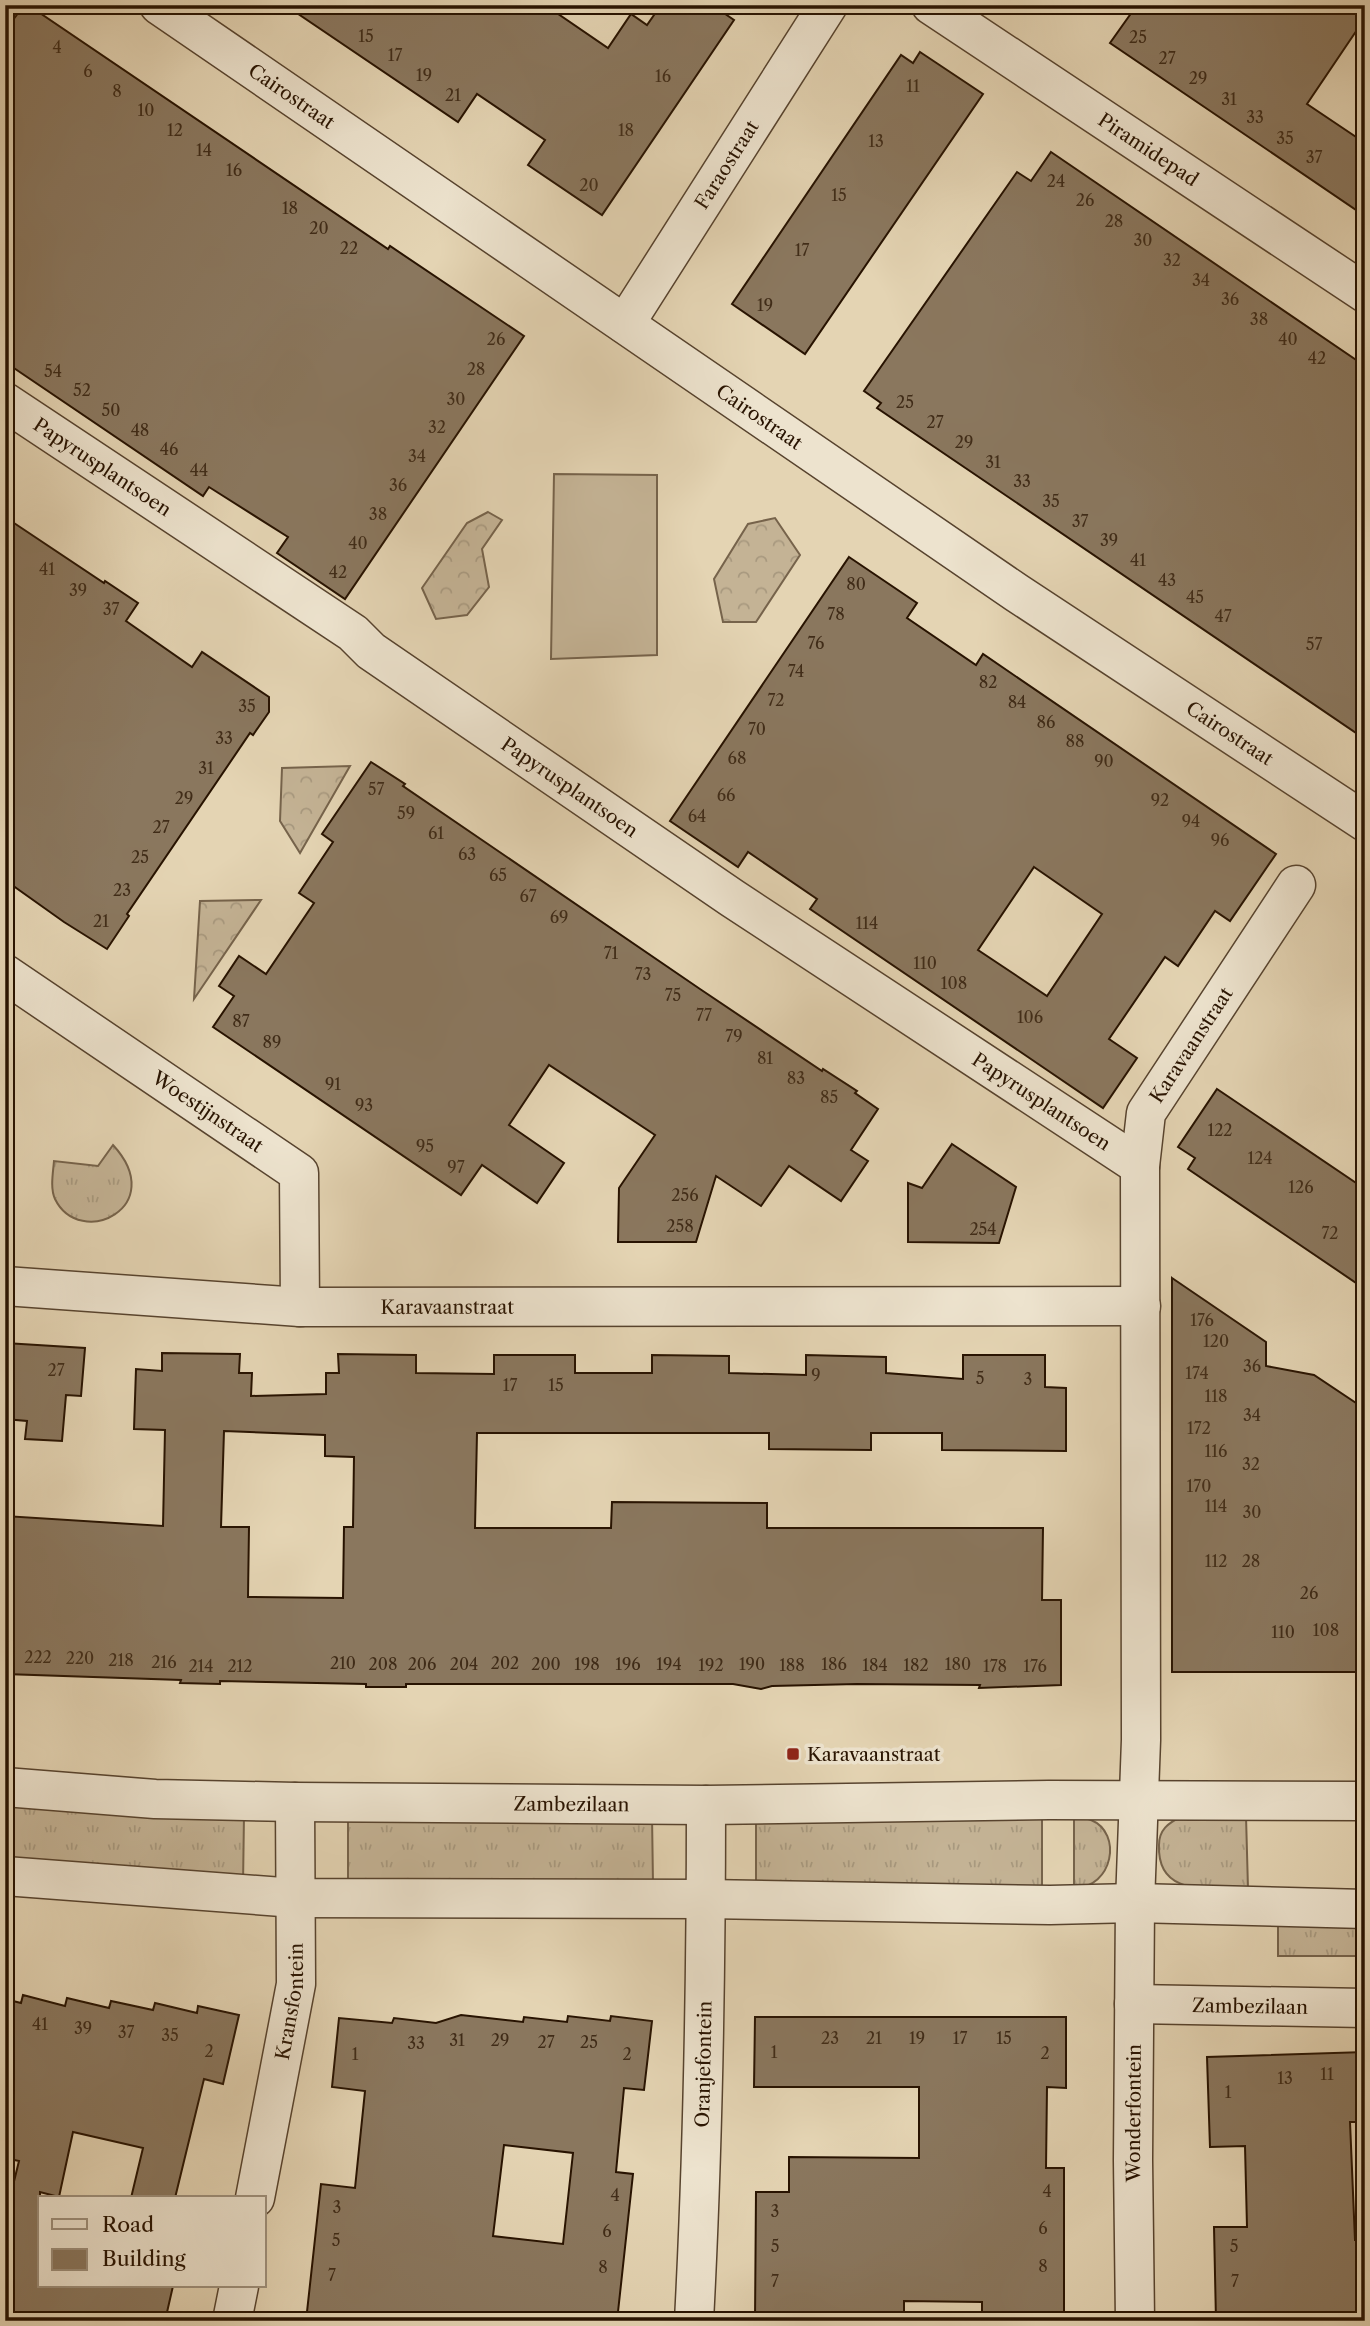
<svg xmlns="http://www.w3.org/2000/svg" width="1370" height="2326" viewBox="0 0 1370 2326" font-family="'Libre Caslon Text',serif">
	<defs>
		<pattern id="grass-tufts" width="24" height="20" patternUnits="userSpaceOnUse" patternTransform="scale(1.75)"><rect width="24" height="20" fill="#c4b395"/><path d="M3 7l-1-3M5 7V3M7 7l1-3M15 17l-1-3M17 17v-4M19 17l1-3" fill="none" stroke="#a8997f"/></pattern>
		<pattern id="forest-crowns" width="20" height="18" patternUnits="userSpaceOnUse" patternTransform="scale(1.75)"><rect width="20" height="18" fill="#c4b395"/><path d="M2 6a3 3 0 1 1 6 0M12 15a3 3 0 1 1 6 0" fill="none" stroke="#a8997f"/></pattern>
	</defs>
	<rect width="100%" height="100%" fill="#e4d4b3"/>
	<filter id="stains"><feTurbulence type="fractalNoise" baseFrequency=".00286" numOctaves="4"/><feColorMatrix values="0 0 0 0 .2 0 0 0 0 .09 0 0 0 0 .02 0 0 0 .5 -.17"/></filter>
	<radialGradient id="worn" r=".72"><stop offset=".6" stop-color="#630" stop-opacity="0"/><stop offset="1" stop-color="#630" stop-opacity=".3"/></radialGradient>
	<!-- grass -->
	<g fill="url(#grass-tufts)" stroke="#76634b" stroke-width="2">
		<path d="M113,1145C170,1207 80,1250 55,1199C50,1188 53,1173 54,1161L98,1166Z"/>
		<polygon points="5,1801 244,1815 243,1885 5,1868"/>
		<polygon points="652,1815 653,1884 348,1885 348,1816"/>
		<polygon points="756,1816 1042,1816 1042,1888 756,1887"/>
		<path d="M1246,1816L1248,1889C1210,1887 1157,1898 1159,1845C1159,1830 1168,1823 1181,1817Z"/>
		<path d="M1074,1818C1079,1818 1086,1818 1091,1820C1123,1833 1113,1888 1074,1888Z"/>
		<polygon points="1278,1921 1365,1924 1365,1956 1278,1956"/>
	</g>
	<!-- forest -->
	<g fill="url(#forest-crowns)" stroke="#76634b" stroke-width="2">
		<polygon points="488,512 502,520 482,549 489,587 467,615 436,619 422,588 467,523"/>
		<polygon points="775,518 800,555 756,622 723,622 714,579 748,524"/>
		<polygon points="350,766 300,853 280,821 282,768"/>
		<polygon points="261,900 194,999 200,901"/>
	</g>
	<!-- pitch -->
	<polygon fill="#c4b395" stroke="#76634b" stroke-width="2" points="554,474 657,475 657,655 551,659"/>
	<!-- building -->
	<g fill="#8a775e" stroke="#281301" stroke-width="2" fill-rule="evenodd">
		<polygon points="24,5 28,5 388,249 390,246 524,336 345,599 277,553 288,537 209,487 203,496 5,362 5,31"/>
		<polygon points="285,5 545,5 608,48 631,14 647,25 661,5 712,5 734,20 602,215 528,165 545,140 477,94 458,122"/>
		<polygon points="1137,5 1365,5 1365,18 1307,104 1365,143 1365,216 1110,43"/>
		<polygon points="920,52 983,94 805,354 732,304 901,55 913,63"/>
		<polygon points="1051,152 1365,366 1365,739 877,408 881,403 864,391 1017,172 1031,181"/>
		<polygon points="5,517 104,583 105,581 138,603 126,621 192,667 202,652 269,697 269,712 253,735 250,733 127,914 129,916 107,949 64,922 5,880"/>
		<path d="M849,557L917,603L907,618L976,665L983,654L1276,854L1230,921L1215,911L1178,966L1165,957L1109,1039L1137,1058L1103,1108L810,909L817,899L748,852L738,867L670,821ZM1034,867L1102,914L1047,996L978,950Z"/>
		<polygon points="371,762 405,784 403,786 700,989 822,1071 823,1069 857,1091 855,1093 878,1109 851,1150 868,1161 841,1201 789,1166 761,1206 716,1176 696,1242 618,1242 619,1188 655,1135 549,1065 509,1125 564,1163 537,1203 482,1165 461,1195 213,1027 234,996 219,986 239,956 266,974 314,903 299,893 333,842 322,834"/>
		<polygon points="1217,1089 1365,1189 1365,1289 1188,1169 1195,1158 1178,1147"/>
		<polygon points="952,1144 1016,1187 999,1243 908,1242 908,1183 922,1188"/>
		<polygon points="1172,1278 1266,1342 1266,1366 1314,1375 1365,1409 1365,1672 1172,1672"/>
		<polygon points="5,1343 85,1348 81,1396 66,1395 62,1441 25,1439 27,1421 5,1419"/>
		<path d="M162,1353L240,1354L239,1373H252L251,1396L326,1394V1373H339L338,1354L416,1355V1373L494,1374V1355H575V1373H652V1355L729,1356V1373L806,1375V1355L886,1357V1373L963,1379V1355H1045V1387L1066,1388V1451L942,1450V1433H871V1450L769,1449V1433H477L475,1528H611L612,1502L767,1503V1528H1043L1042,1600H1061V1685L979,1688L980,1685L857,1684L772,1686L761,1689L733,1684H406V1687H366V1684L220,1681V1684L180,1683L181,1680L5,1674V1516L163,1526L165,1430L134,1429L136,1369L162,1371ZM224,1431L325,1435V1456L354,1457L353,1527H344L343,1598L248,1597L249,1527H221Z"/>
		<polygon points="23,1995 65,2006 67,1998 109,2008 111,2001 153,2010 155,2003 197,2013 198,2006 239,2015 223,2084 204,2079 175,2198 131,2198 143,2148 73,2132 59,2197 40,2192 40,2286 173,2286 165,2321 5,2321 5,2218 19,2161 5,2158 5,1999 21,2003"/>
		<path d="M461,2015L523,2022L524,2017L567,2022L568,2016L610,2021L611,2016L652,2021L644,2090L624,2088L616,2172L633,2174L617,2321H306L321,2184L355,2188L365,2091L332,2087L339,2018L392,2023L394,2018L436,2023ZM504,2145L573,2153L563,2244L493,2236Z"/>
		<polygon points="755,2017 1066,2017 1066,2088 1047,2087 1046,2168 1064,2168 1064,2321 982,2321 982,2302 904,2301 904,2319 755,2321 756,2192 789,2192 789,2157 919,2158 919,2087 754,2087"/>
		<polygon points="1365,2052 1365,2122 1350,2122 1355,2240 1365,2240 1365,2321 1216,2321 1214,2227 1247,2227 1245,2146 1210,2147 1207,2057"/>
	</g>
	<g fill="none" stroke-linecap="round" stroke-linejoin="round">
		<defs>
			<g id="minor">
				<path id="s1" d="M159,5L1017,593L1365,822"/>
				<path id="s2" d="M931,5L1365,293"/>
				<path id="s3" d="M625,324L828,5"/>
				<path id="s4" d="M5,402L353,633L371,651L732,898L1140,1166"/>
				<path id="s5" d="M5,974L299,1173L300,1307"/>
				<path id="s6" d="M5,1286L300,1307L1141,1306"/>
				<path id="s7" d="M5,1787L155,1799L295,1802L706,1805L1049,1800L1365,1801"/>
				<polyline points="5,1876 295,1898 706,1899 1050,1905 1135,1903 1365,1909"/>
				<path id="s8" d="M1134,2004L1365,2008"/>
				<path id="s9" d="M255,2198L296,1984L295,1802"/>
				<polyline points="232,2321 239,2286"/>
				<path id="s10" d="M694,2321C703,2149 706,1977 706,1805"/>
				<path id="s11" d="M1135,2321L1133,2160L1135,1903L1141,1740L1140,1166L1146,1113L1296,885"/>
			</g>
		</defs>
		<!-- minor casing -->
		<use href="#minor" stroke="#57432e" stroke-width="41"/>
		<!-- minor -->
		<use href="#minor" stroke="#ede3ce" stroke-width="38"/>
	</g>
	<!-- markers -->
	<rect fill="#8f2418" stroke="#ede3ce" stroke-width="2.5" x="786" y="1747" width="14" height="14" rx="3.5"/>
	<g text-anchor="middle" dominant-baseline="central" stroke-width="7" stroke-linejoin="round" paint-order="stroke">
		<!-- number labels -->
		<g font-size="16" fill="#402c18">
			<text x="366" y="36">15</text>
			<text x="1138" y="37">25</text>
			<text x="57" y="47">4</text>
			<text x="395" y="55">17</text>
			<text x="1167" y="58">27</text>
			<text x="88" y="71">6</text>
			<text x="424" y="75">19</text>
			<text x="663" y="76">16</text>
			<text x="1198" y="78">29</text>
			<text x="913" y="86">11</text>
			<text x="117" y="91">8</text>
			<text x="453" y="95">21</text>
			<text x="1229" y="99">31</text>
			<text x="146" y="110">10</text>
			<text x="1255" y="117">33</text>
			<text x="175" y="130">12</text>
			<text x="626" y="130">18</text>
			<text x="1285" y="138">35</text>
			<text x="876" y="141">13</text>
			<text x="204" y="150">14</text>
			<text x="1314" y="157">37</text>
			<text x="234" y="170">16</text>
			<text x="1056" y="181">24</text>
			<text x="589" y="185">20</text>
			<text x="839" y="195">15</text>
			<text x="1085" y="200">26</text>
			<text x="290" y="208">18</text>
			<text x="1114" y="221">28</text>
			<text x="319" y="228">20</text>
			<text x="1143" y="240">30</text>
			<text x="349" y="248">22</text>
			<text x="802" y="250">17</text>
			<text x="1172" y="260">32</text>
			<text x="1201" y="280">34</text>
			<text x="1230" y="299">36</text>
			<text x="765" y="305">19</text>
			<text x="1259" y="319">38</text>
			<text x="496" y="339">26</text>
			<text x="1288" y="339">40</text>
			<text x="1317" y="358">42</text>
			<text x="476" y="369">28</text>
			<text x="53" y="371">54</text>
			<text x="82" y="390">52</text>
			<text x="456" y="399">30</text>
			<text x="905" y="402">25</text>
			<text x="111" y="410">50</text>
			<text x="935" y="422">27</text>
			<text x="437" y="427">32</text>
			<text x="140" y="430">48</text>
			<text x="964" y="442">29</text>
			<text x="169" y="449">46</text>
			<text x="417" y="456">34</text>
			<text x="993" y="462">31</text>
			<text x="199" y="470">44</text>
			<text x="1022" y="481">33</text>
			<text x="398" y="485">36</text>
			<text x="1051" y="501">35</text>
			<text x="378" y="514">38</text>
			<text x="1080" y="521">37</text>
			<text x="1109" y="540">39</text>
			<text x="358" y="543">40</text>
			<text x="1138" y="560">41</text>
			<text x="47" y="569">41</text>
			<text x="338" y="572">42</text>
			<text x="1167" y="580">43</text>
			<text x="856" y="584">80</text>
			<text x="78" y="590">39</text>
			<text x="1195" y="597">45</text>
			<text x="111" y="609">37</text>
			<text x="836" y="614">78</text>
			<text x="1223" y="616">47</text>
			<text x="816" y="643">76</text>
			<text x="1314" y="644">57</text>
			<text x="796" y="671">74</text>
			<text x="988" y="682">82</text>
			<text x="776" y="700">72</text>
			<text x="1017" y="702">84</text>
			<text x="247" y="706">35</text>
			<text x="1046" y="722">86</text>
			<text x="757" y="729">70</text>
			<text x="224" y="738">33</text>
			<text x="1075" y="741">88</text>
			<text x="737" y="758">68</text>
			<text x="1104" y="761">90</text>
			<text x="206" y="768">31</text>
			<text x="376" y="789">57</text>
			<text x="726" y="795">66</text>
			<text x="184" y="798">29</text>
			<text x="1160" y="800">92</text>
			<text x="406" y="813">59</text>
			<text x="697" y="816">64</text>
			<text x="1191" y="821">94</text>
			<text x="161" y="827">27</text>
			<text x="436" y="833">61</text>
			<text x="1220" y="840">96</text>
			<text x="467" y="854">63</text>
			<text x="140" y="857">25</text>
			<text x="498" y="875">65</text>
			<text x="122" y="890">23</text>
			<text x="528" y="896">67</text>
			<text x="559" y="917">69</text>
			<text x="101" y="921">21</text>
			<text x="867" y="923">114</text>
			<text x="611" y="953">71</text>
			<text x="925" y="963">110</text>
			<text x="643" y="974">73</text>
			<text x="954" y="983">108</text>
			<text x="673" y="995">75</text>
			<text x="704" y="1015">77</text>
			<text x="1030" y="1017">106</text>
			<text x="241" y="1021">87</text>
			<text x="734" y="1036">79</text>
			<text x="272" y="1042">89</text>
			<text x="765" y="1058">81</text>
			<text x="796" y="1078">83</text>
			<text x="333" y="1084">91</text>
			<text x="829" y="1097">85</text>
			<text x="364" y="1105">93</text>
			<text x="1220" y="1130">122</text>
			<text x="425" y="1146">95</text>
			<text x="1260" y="1158">124</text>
			<text x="456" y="1167">97</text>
			<text x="1301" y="1187">126</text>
			<text x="685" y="1195">256</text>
			<text x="680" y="1226">258</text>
			<text x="983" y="1229">254</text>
			<text x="1330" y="1233">72</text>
			<text x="1202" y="1320">176</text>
			<text x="1216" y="1341">120</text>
			<text x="1252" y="1366">36</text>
			<text x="56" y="1370">27</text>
			<text x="1197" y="1373">174</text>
			<text x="816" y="1375">9</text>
			<text x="980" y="1378">5</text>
			<text x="1028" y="1379">3</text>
			<text x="510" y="1385">17</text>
			<text x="556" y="1385">15</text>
			<text x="1216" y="1396">118</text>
			<text x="1252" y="1415">34</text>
			<text x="1199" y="1428">172</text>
			<text x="1216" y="1451">116</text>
			<text x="1251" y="1464">32</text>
			<text x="1199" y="1486">170</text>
			<text x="1216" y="1506">114</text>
			<text x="1252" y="1512">30</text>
			<text x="1216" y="1561">112</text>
			<text x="1251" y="1561">28</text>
			<text x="1309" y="1593">26</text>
			<text x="1326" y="1630">108</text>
			<text x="1283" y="1632">110</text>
			<text x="38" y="1657">222</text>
			<text x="80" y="1658">220</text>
			<text x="121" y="1660">218</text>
			<text x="164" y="1662">216</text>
			<text x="343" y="1663">210</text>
			<text x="505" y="1663">202</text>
			<text x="383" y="1664">208</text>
			<text x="422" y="1664">206</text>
			<text x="464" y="1664">204</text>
			<text x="546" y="1664">200</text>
			<text x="587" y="1664">198</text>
			<text x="628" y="1664">196</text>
			<text x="669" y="1664">194</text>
			<text x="752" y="1664">190</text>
			<text x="834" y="1664">186</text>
			<text x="958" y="1664">180</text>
			<text x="711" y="1665">192</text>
			<text x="792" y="1665">188</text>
			<text x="875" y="1665">184</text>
			<text x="916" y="1665">182</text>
			<text x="201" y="1666">214</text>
			<text x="240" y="1666">212</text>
			<text x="995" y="1666">178</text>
			<text x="1035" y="1666">176</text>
			<text x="40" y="2024">41</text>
			<text x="83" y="2028">39</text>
			<text x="126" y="2032">37</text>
			<text x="170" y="2035">35</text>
			<text x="830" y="2038">23</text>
			<text x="874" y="2038">21</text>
			<text x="917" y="2038">19</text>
			<text x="960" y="2038">17</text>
			<text x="1004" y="2038">15</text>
			<text x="457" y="2040">31</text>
			<text x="500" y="2040">29</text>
			<text x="546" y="2042">27</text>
			<text x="589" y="2042">25</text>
			<text x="416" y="2043">33</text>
			<text x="209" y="2051">2</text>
			<text x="774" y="2052">1</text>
			<text x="1045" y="2053">2</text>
			<text x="355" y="2054">1</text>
			<text x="627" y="2054">2</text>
			<text x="1327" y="2074">11</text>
			<text x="1285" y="2078">13</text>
			<text x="1228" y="2092">1</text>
			<text x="1047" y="2191">4</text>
			<text x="615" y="2195">4</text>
			<text x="337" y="2207">3</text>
			<text x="775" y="2211">3</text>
			<text x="1043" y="2228">6</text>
			<text x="607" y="2231">6</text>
			<text x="336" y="2240">5</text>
			<text x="775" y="2246">5</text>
			<text x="1234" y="2246">5</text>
			<text x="1043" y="2266">8</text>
			<text x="603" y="2267">8</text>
			<text x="332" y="2275">7</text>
			<text x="775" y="2281">7</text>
			<text x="1235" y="2281">7</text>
		</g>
		<!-- street labels -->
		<g font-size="19" fill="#281301" stroke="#ede3ce">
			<text stroke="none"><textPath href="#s1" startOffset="161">Cairostraat</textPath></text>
			<text stroke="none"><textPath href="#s2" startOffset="261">Piramidepad</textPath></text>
			<text stroke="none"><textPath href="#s3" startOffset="189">Faraostraat</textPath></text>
			<text stroke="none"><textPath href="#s1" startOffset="728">Cairostraat</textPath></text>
			<text stroke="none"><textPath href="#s4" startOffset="117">Papyrusplantsoen</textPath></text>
			<text stroke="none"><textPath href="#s1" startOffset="1295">Cairostraat</textPath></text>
			<text stroke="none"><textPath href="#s4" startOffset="684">Papyrusplantsoen</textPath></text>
			<text stroke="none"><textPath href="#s11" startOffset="1290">Karavaanstraat</textPath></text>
			<text stroke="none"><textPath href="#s4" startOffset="1251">Papyrusplantsoen</textPath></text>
			<text stroke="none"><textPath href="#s5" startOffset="245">Woestijnstraat</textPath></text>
			<text stroke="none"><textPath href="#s6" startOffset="443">Karavaanstraat</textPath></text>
			<text stroke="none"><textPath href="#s7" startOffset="567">Zambezilaan</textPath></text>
			<text stroke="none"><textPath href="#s9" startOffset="200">Kransfontein</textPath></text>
			<text stroke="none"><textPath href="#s8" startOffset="116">Zambezilaan</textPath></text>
			<text stroke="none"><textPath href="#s10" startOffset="257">Oranjefontein</textPath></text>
			<text stroke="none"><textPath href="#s11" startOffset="208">Wonderfontein</textPath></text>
		</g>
		<!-- poi labels -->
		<g font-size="19" fill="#281301" stroke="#ede3ce" text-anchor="start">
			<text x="807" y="1754">Karavaanstraat</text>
		</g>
	</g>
	<!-- margin -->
	<rect width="1370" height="2326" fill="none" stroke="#e4d4b3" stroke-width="28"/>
	<rect x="7" y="7" width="1356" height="2312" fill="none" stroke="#281301" stroke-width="3.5"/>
	<rect x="14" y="14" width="1342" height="2298" fill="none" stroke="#281301" stroke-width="2"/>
	<!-- legend -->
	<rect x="38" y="2196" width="228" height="91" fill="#ede3ce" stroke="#9e907c" stroke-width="2"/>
	<rect x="52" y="2219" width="35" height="10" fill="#ede3ce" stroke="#9e907c" stroke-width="2"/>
	<text x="102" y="2232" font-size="21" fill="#281301">Road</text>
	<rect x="52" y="2249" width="35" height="21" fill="#8a775e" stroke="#9e907c" stroke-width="2"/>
	<text x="102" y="2266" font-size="21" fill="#281301">Building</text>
	<rect width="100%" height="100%" filter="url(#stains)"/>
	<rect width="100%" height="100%" fill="url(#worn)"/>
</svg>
